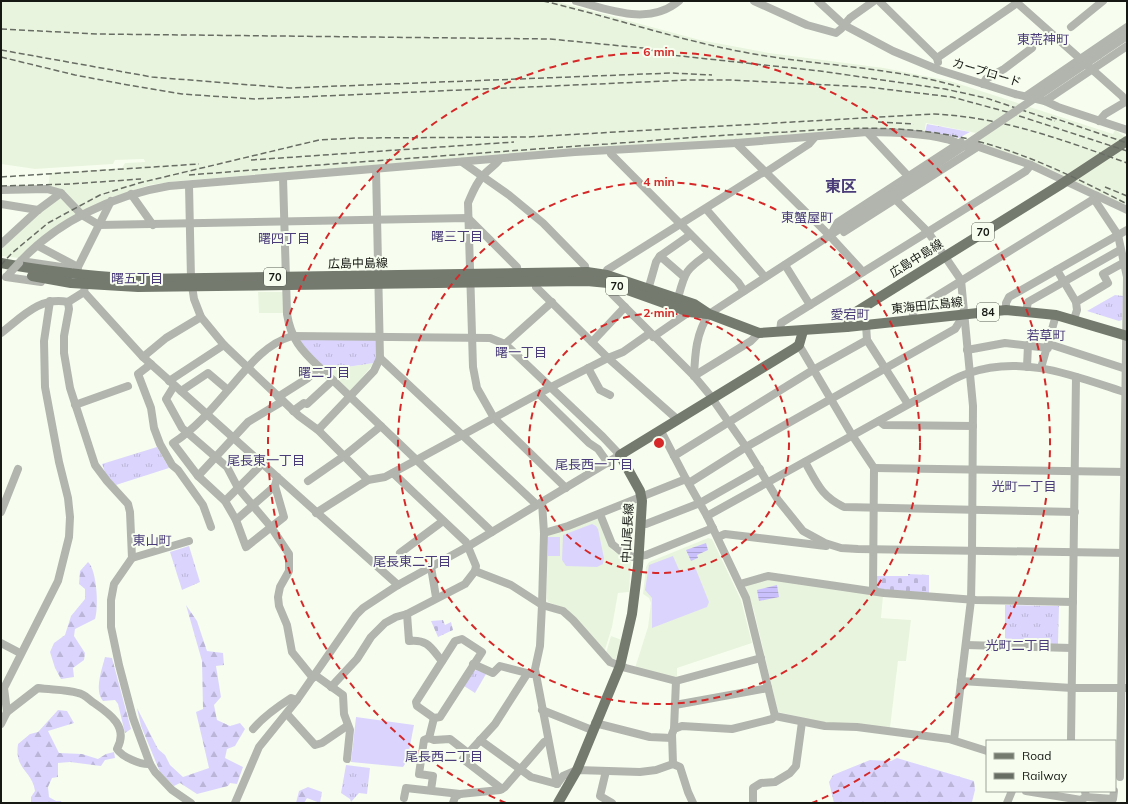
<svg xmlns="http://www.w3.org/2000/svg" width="1128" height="804" viewBox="0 0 1128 804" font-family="Mulish,'Noto Sans JP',sans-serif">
	<defs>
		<pattern id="grass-tufts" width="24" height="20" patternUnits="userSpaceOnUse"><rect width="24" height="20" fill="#dbd5fd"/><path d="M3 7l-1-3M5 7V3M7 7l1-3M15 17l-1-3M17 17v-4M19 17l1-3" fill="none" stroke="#bbb6d8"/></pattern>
		<pattern id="forest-firs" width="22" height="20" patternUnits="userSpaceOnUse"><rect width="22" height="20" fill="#dbd5fd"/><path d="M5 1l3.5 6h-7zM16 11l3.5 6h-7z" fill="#bbb6d8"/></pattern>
		<pattern id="cemetery-stones" width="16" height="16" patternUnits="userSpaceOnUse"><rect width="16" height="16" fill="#dbd5fd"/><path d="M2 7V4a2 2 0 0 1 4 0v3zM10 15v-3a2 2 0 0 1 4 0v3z" fill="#bbb6d8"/></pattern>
		<pattern id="water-rules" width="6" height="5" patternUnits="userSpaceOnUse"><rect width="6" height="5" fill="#cac0fb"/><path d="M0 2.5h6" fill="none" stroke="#ada4d6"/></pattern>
	</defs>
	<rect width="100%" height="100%" fill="#f7feef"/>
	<!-- built -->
	<g fill="#e9f4de">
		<polygon points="1,1 555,1 700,40 769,53 884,68 950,81 1113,134 1115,130 1127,138 1127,207 1054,171 1006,153 969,142 976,133 926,123 924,134 903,133 316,170 178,181 149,185 114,197 19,258 1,256 1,248 12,235 37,214 67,194 48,188 50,173 122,168 125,163 145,162 144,159 115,160 113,164 35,169 1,164"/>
		<polygon points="258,292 284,292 284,313 259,313"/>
		<polygon points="374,363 350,392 326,370"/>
		<polygon points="595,518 599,519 612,550 631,562 629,592 618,593 612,627 604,653 567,609 548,602 547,599 547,538 548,534"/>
		<polygon points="708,538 712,539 741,600 752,643 677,668 677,677 673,677 635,668 648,627 651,603 649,598 643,594 646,567 649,562"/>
		<polygon points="768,579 883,596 881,618 911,620 906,661 898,661 890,728 826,723 778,712 754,611 745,585"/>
		<polygon points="611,636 622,640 616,659 613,660 606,653"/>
	</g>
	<!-- grass -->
	<g fill="url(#grass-tufts)">
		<polygon points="927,124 970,132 959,138 925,132"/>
		<polygon points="1115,295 1123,296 1122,320 1119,321 1087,311"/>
		<polygon points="298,338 376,340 377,359 374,363 326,370 304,349"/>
		<polygon points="157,447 169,468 116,485 106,475 102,464"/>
		<polygon points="189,546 200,582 182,590 170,552"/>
		<polygon points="1005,605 1059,606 1058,644 1005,644"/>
		<polygon points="477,670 486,674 475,693 464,686 473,671"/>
		<polygon points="346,765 370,768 367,794 359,793 351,802 350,799 341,793"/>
	</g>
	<!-- forest -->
	<g fill="url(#forest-firs)">
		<path d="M88,562C97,570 99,608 95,619L75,629L74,636L85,653L84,660L73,668L74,677L61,679L55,668L50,652L54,643L65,635L71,616L85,599V589L79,584L80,571Z"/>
		<polygon points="186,605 197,621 207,651 223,653 224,665 216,666 221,697 214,705 217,720 230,726 240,723 245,729 235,746 227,749 225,758 243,767 237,784 230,783 228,786 197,794 180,783 174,786 160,772 141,726 137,708 158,749 165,755 170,765 183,777 209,768 196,712 203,709 202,661"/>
		<path d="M105,657L112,658L131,729L125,733L118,704L115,700L103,701C94,690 102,669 105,657Z"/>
		<path d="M58,710L67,711L74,723L48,731L59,753L82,754L98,759L106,754L114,752L115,758L105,760L101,766L70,762L58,763V777L52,778L48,787L49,797L56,801H61L62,803H31V797L35,791C32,770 14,770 18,744L30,734L38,732Z"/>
		<polygon points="897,758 974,781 975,790 972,802 834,803 829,782 833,775 870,760 891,761"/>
		<polygon points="308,787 322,792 320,803 307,798 304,803 296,803 299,791"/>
	</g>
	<!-- cemetery -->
	<g fill="url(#cemetery-stones)">
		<polygon points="908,574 929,575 929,594 879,590 877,588 877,576 908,576"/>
		<polygon points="443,620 445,625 451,622 453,630 438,637 431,621"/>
	</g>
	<!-- pitch -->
	<g fill="#dbd5fd">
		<polygon points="592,524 596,526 598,529 604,558 603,564 597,567 566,566 562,560 563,535"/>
		<rect x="548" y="537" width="12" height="19"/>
		<polygon points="673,556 680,572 695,567 709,602 707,607 652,628 652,598 645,590 649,565"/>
		<polygon points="356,717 414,725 407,761 403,767 351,762"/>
	</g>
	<!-- water -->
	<g fill="url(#water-rules)">
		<polygon points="706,543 708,550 697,555 698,558 691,561 686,550"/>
		<polygon points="777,585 779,597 759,601 757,590"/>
	</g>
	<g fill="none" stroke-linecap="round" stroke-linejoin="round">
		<!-- minor -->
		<g stroke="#b2b5ae" stroke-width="8">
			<path d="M576,1C610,10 649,26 679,1"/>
			<polyline points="754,1 807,25 836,33 841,29"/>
			<polyline points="818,1 844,25 893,51 939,70 1015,94 1045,101 1058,107 1127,130"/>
			<polyline points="879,1 937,58 938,62"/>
			<polyline points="1015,1 1122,96 1126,102"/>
			<polyline points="844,25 850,18 874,1"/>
			<polyline points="1071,27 1103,1"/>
			<polyline points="1099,55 1127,36"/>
			<polyline points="937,58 1017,3"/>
			<polyline points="983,84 986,79 1004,69 1032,48"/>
			<polyline points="1026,96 1127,27"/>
			<polyline points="1045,101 1127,46"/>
			<polyline points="1099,121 1105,114 1127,101"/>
			<polyline points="867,132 909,177"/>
			<polyline points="815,137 809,144 766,172 760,174 607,270 608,283 612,294 694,376 709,394 746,447 778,500 803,531 825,543 841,548 858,549 1127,553"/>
			<polyline points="973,141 979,147 1031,165 1127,210"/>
			<polyline points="736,143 830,236 863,272"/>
			<polyline points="610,150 611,154 738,282 744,291"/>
			<path d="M500,159C495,166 487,170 482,177C475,185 472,194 468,203L473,367L477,388L494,418L566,488"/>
			<polyline points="462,162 509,195 543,223 585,266 587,278"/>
			<path d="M283,177L287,314C291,339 301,350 319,367L492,532"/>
			<polyline points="189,185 191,279 194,299 201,317 224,345 299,416 318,430 368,480"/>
			<polyline points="1,190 47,189 61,193 82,215 99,225 468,218 517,267 518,273"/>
			<polyline points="131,194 153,225"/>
			<polyline points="1094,199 1118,235 1127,277 1120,777"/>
			<polyline points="896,200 928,232 961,280 973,406 972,551 971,600 954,740"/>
			<polyline points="1,204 38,210"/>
			<polyline points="706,209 765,277"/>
			<polyline points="844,232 976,148"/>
			<polyline points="830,236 838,222 961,142"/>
			<polyline points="1,244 38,210 61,193"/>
			<polyline points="38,246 78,267"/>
			<polyline points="660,256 683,276"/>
			<polyline points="21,261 68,268"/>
			<path d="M19,263C57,221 114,195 169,186L575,152L736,143L867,132C893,132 921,133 946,139C957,141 964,149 975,148"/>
			<polyline points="785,265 810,305"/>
			<polyline points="1057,270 1076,302"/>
			<polyline points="77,275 78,267 111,201"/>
			<polyline points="6,277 41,282"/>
			<polyline points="86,279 84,292 68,302 69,309 64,336 64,353 70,388 95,465 107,481 128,504 130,512 132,558 114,584 111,600 111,627 119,665 133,718 150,764 155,772 172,790 191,803"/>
			<polyline points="535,281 536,287 608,358 678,420"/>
			<polyline points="648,290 656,262 660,256 690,235"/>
			<polyline points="84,292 143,357 398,585"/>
			<path d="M678,298C685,272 685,270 708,254"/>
			<polyline points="1006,310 1006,303 1009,297 1127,230"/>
			<polyline points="1026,312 1028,302 1120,250"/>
			<polyline points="912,319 914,310 1094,199 1097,196"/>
			<polyline points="1074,319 1077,310 1076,302 1108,283 1103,274 1123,263"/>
			<polyline points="866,325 867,340 908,404"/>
			<polyline points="780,332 781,323 1026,171 1031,165"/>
			<path d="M1,333C22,317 40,296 68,302"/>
			<polyline points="653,337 689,312"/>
			<polyline points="592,342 625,307"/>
			<polyline points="505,344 552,302"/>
			<polyline points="1049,344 1126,369"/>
			<polyline points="799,345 852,435 874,468 873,591"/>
			<polyline points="967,350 1005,343 1048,348"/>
			<polyline points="143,357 166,338 201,317"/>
			<polyline points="380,358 536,504"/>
			<polyline points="151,364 138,374 151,408 154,428 160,444 172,465 178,470 203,505 211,527"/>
			<polyline points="1027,367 1028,345"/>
			<polyline points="588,368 600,390 610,395"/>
			<polyline points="1041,368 1056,315"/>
			<path d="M694,376C695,354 696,333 709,314L866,212"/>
			<polyline points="694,376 751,341 759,333"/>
			<polyline points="169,381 224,345"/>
			<polyline points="174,386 166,399 182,428 227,467 238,488 271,527 289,554 289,571 280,587 278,597 279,606 287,625 292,652 313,678"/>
			<polyline points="181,391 208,373 228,390"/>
			<polyline points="539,394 589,443 598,449 608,463"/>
			<polyline points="278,397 308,378 319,367"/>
			<polyline points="75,405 128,386"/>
			<polyline points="293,411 304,403 307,404 333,380"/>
			<polyline points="879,421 884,425 973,426"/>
			<polyline points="317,429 318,430 374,371 380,358 376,169"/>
			<polyline points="661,431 686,479"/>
			<polyline points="674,456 813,370 867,340"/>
			<path d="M805,462C817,483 821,496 844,507L1075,512"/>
			<polyline points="874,468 1127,472"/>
			<polyline points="198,476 248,422 283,401"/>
			<polyline points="308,481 344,456 381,426"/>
			<polyline points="689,483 746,447 955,329 964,315"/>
			<polyline points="225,501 262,464"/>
			<polyline points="542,502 544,533 542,605 540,646 535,669 557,784"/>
			<polyline points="1,512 18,469"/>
			<polyline points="316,513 368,480 385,477 551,387 608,358 623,352 650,333"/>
			<polyline points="600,514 612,544 623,553 633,557 646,555 713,528"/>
			<path d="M707,516L947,383C954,379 962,375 969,373C1023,354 1077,377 1127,393"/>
			<polyline points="236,520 275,486"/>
			<polyline points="640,524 646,524 700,503 760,469"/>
			<polyline points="544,533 568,526 686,479 707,516 746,598 775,716 825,726 857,727 949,739 987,751"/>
			<polyline points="718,537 725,534 826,546"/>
			<polyline points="400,553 443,521"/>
			<polyline points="132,558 189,541"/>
			<polyline points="431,567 436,597"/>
			<polyline points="475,571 511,585 542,605 563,611 573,620 610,662 626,668 676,681 761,658"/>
			<polyline points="740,584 768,576 884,593 976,600 1073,602"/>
			<path d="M407,614L409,641C428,639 431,648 442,661"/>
			<polygon points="462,639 482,652 440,717 434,718 417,706 416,702 455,641"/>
			<polyline points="1,643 20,653"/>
			<polyline points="966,645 1072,648"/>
			<polyline points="473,664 493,673 500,666 531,674"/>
			<polyline points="315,675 343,695 344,714 350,730 347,759"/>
			<polyline points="961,681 1072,688 1127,688"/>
			<polyline points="331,687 357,659 371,637 385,623 396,617 407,614 465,584 475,571 476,566 466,542 393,473"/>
			<polyline points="675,705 768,688"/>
			<polyline points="542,710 592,730"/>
			<path d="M7,712L38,688C51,690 66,689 78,693C85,694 88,699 94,703C110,714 129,727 117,749C122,757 141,765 150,764"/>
			<polyline points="287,714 315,745 322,743 347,726"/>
			<polyline points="434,718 429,738 434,740 450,739 468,753"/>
			<polyline points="595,723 650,737 672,738"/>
			<polyline points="1,724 7,712 4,688 58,581 69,537 70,517 68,498 59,462 45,387 44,341 50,301"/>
			<path d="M253,729C264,716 277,707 291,698L297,700"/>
			<polyline points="674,729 676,681"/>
			<polyline points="429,738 424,740 419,774 433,776 431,790"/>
			<polyline points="480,740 531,777 557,784 563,776 577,770 640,772 656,770 673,764 680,767 688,792 693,803"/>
			<polyline points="1071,741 1076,377"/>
			<polyline points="673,764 672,734 674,729 682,726 732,729 772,719 775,716"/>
			<polyline points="606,771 600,796 612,803"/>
			<polyline points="502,789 463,759 495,724 527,674"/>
			<polyline points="1026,791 1081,800 1086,797"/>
			<polyline points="1085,791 1086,797 1113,799 1114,791"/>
			<polyline points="404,798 406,788 460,794"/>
			<path d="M235,803L259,747L297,700L356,615L363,608L398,585L467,547L620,455L603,437L505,344L490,338L292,336C265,344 247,368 229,389C212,409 195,429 173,443L198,476L225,501L236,520L246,547L284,517L275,486L277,477"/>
			<polyline points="453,803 455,797 460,794 500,790 505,787 544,742 548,740"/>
			<polyline points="753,803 753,788 761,783 775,782 790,773 796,766 802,722"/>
			<polyline points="1007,803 1012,791"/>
		</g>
		<!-- major -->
		<g stroke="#757a6f" stroke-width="10">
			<path d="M1,263C47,272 92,276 138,279L587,272L607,275L694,304L709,314L759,333L847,327L1006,310L1056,315L1127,336"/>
			<polyline points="32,276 71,283 138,287 587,281 608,283 689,312 707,314"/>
			<polyline points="847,327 847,318 851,315 1060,185 1127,141"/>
			<polyline points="558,803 577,770 620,666 632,614 638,566 642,501 640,491 620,455 795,348 799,345 803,331"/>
		</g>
		<!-- rail -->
		<g stroke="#686d64" stroke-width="1.5" stroke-dasharray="6 3" stroke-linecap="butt">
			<path d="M543,1C616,18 686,43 760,55C827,66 895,68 960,87"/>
			<polyline points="1,29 97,34 550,39 643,48 671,55 820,71 945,89 986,98 1055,121"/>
			<polyline points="1,50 152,77 289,88 671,73 712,75"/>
			<polyline points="1,57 75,75 128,85 182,94 255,99 689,80 731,80 867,87 952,97 1007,112 1127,151"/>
			<polyline points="1051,117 1127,143"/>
			<polyline points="878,122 914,124"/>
			<polyline points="251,160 514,142"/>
			<path d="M189,175C342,163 495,152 648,141C694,137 740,134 786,132C841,128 895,125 949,135C1012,146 1071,175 1127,204"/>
			<polyline points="1,177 199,164"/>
			<polyline points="1,186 70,184 141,179"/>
			<polyline points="1105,187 1127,196"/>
			<path d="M1,265L12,253L48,223L100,195L139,183L319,140L357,138L528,137L934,114C1001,117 1064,140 1127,163"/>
		</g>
		<!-- minor-bridge -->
		<g stroke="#b2b5ae" stroke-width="8">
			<polyline points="866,212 1099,55"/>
			<polyline points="8,275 19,263"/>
		</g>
	</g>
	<!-- distance rings -->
	<g fill="none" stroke="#d62828" stroke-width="2" stroke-dasharray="7 5">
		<circle cx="659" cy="443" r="130"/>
		<circle cx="659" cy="443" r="261"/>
		<path d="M506 803A391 391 0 1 1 812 803"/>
	</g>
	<g text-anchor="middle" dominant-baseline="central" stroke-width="4" stroke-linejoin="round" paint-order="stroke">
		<!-- shield labels -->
		<g fill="#f7feef" stroke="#595d55" stroke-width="1">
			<rect x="972" y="223" width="22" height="18" rx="3"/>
			<rect x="264" y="268" width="22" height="18" rx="3"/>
			<rect x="606" y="277" width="22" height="18" rx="3"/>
			<rect x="977" y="303" width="22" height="18" rx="3"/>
		</g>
		<g font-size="11" font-weight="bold" fill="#151813">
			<text x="983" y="232">70</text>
			<text x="275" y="277">70</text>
			<text x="617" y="286">70</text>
			<text x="988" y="312">84</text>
		</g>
		<!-- street labels -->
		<g font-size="12" fill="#151813" stroke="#f7feef">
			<text transform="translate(987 72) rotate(17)">カープロード</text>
			<text transform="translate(916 258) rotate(-32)">広島中島線</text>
			<text transform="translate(358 263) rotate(-1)">広島中島線</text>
			<text transform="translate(927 305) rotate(-6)">東海田広島線</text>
			<text transform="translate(627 533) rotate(-87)">中山尾長線</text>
		</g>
		<!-- neighbourhood labels -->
		<g font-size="13" fill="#4a3c79" stroke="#f7feef">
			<text x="1043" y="39">東荒神町</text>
			<text x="807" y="217">東蟹屋町</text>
			<text x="457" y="236">曙三丁目</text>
			<text x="284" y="238">曙四丁目</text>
			<text x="137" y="278">曙五丁目</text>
			<text x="850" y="314">愛宕町</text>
			<text x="1046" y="335">若草町</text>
			<text x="521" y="352">曙一丁目</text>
			<text x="324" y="372">曙二丁目</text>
			<text x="266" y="460">尾長東一丁目</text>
			<text x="594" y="464">尾長西一丁目</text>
			<text x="1024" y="486">光町一丁目</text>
			<text x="152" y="540">東山町</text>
			<text x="412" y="561">尾長東二丁目</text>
			<text x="1018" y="645">光町二丁目</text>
			<text x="444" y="756">尾長西二丁目</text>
		</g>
		<!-- district labels -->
		<g font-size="16" font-weight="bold" fill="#4a3c79" stroke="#f7feef">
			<text x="841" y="186">東区</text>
		</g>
	</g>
	<circle cx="659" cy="443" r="6" fill="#d62828" stroke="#f7feef" stroke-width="2"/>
	<g font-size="12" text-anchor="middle" font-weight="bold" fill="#d62828" stroke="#f7feef" stroke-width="4" stroke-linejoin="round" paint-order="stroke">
		<text x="659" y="56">6 min</text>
		<text x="659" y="186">4 min</text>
		<text x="659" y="317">2 min</text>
	</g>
	<!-- border -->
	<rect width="1128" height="804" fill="none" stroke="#151813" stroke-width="4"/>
	<!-- legend -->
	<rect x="986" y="740" width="130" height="52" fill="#f7feef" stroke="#9da297"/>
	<rect x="994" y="753" width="20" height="6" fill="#757a6f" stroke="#9da297"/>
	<text x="1022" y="760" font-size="12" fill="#151813">Road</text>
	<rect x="994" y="773" width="20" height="6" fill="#686d64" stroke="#9da297"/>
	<text x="1022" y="780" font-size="12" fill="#151813">Railway</text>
</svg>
